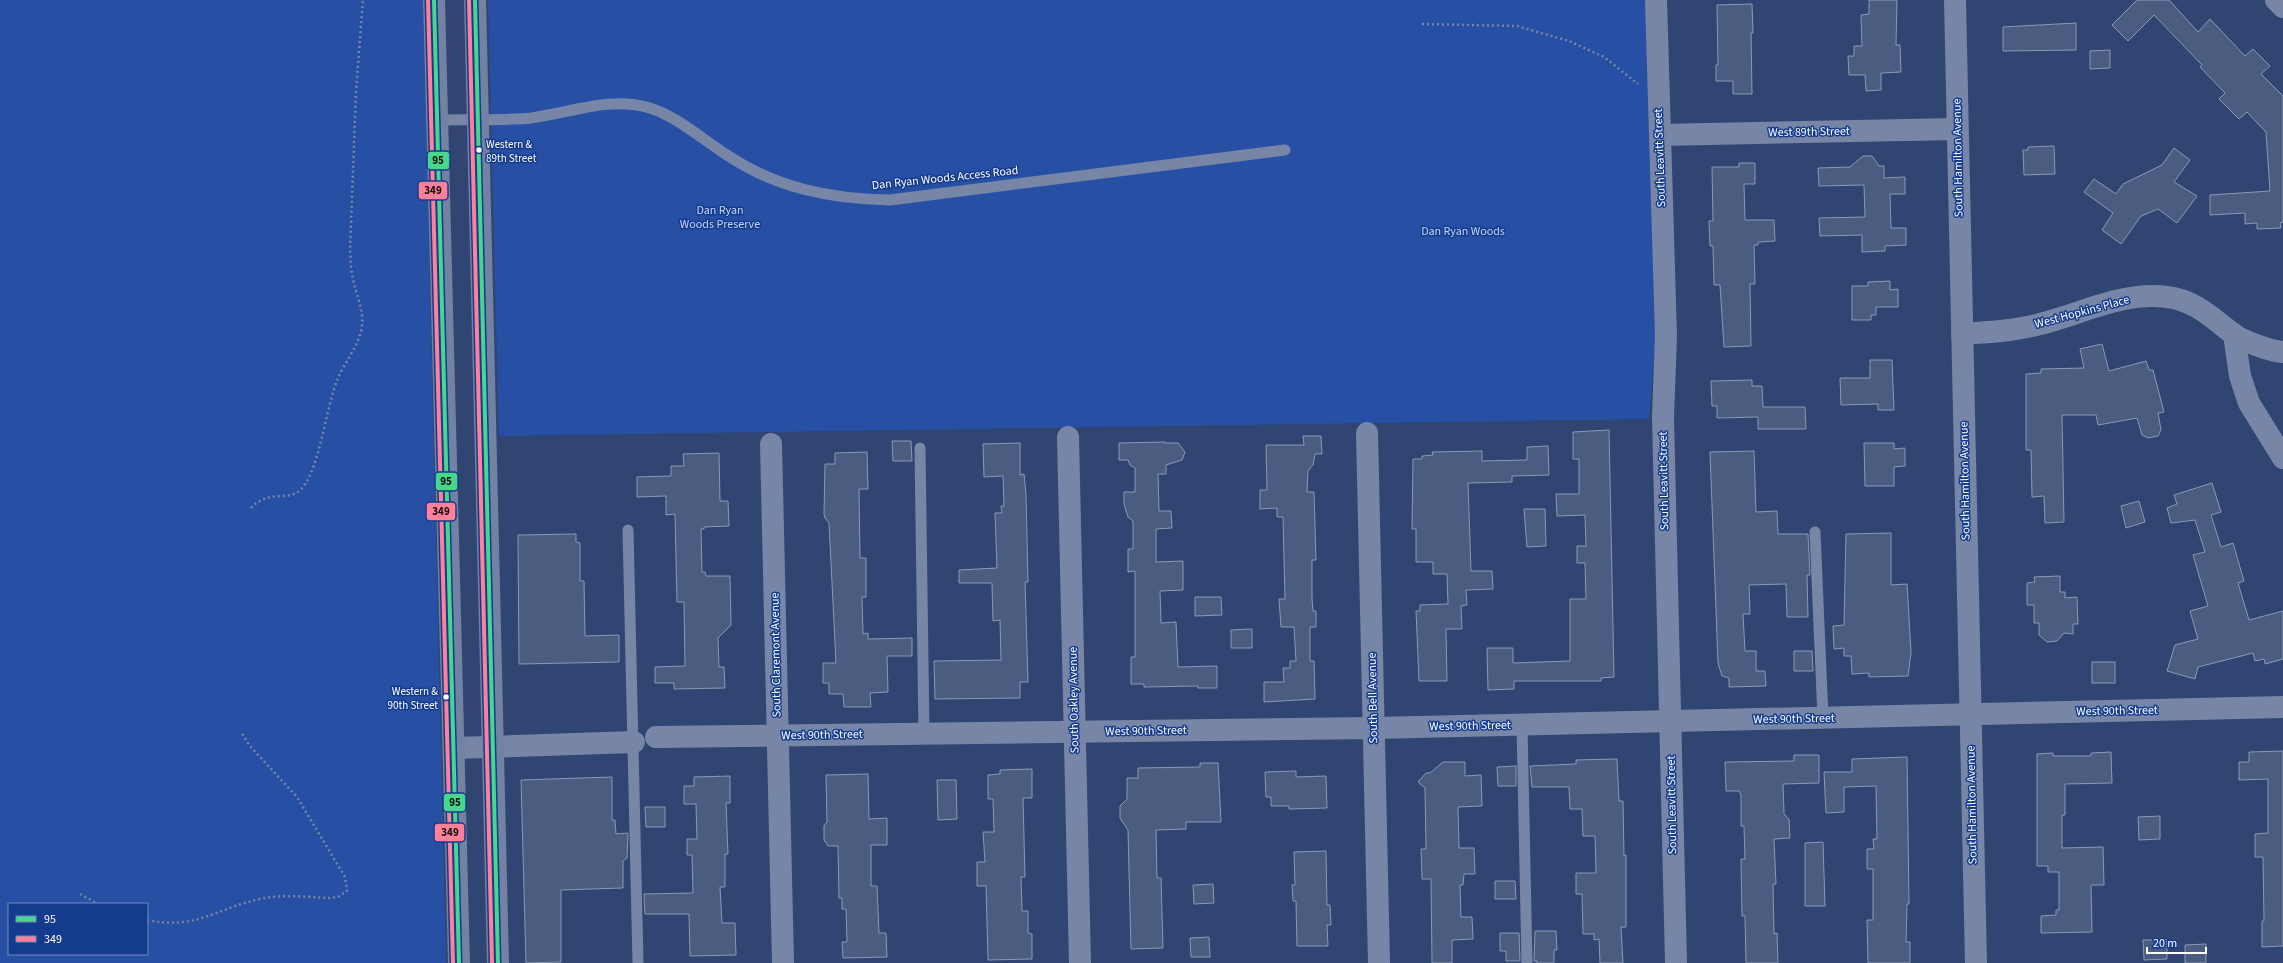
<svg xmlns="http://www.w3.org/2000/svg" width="2283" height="963" viewBox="0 0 2283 963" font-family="'Source Sans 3',sans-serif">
	<rect width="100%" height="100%" fill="#304572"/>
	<!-- green -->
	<g fill="#2750a5" fill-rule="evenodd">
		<path d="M0,0H423L446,963H0ZM9,904H147V954H9Z"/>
		<polygon points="488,0 1647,0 1656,338 1649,419 499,436"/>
	</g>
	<!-- building -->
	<g fill="#4a5c80" stroke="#8b99b4">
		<polygon points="1869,0 1897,0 1896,45 1900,45 1901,72 1881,73 1881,90 1866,91 1865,75 1849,75 1848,56 1854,56 1854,46 1862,46 1861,15 1869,14"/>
		<polygon points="2137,0 2169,0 2198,32 2210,19 2245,56 2253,49 2270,66 2261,74 2283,96 2283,222 2280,223 2281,228 2257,229 2257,223 2245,224 2245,213 2210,215 2210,195 2270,191 2266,132 2247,112 2239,119 2219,99 2225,93 2200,67 2202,65 2154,15 2128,41 2112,25"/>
		<polygon points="1752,4 1753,33 1751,33 1752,94 1733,94 1733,81 1716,81 1716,65 1718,65 1717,5"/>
		<polygon points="2076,23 2076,50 2003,51 2003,27"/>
		<polygon points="2110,50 2110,68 2090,69 2090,51"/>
		<polygon points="2054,146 2055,174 2024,175 2023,150 2028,150 2028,147"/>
		<polygon points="2174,148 2190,160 2174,182 2197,196 2177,223 2158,209 2141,216 2121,244 2102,230 2113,213 2084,192 2094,179 2116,194 2123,184 2162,165"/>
		<polygon points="1863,156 1872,156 1879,166 1884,166 1884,178 1905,177 1905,194 1890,194 1891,228 1906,228 1906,245 1885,246 1885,251 1862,252 1862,235 1820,236 1819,218 1865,217 1864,185 1819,186 1818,168 1850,167"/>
		<polygon points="1739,163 1755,163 1755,184 1744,184 1745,220 1774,220 1775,241 1758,242 1758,245 1754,245 1755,284 1750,284 1751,346 1724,347 1720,285 1714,285 1713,246 1710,246 1709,221 1713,221 1712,167 1739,167"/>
		<polygon points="1890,281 1890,290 1898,289 1898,307 1876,307 1876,315 1871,315 1871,320 1852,320 1852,286 1868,286 1868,282"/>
		<polygon points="2102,344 2109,371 2146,361 2149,370 2153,370 2164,412 2158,413 2161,430 2158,436 2148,438 2142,435 2137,418 2098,425 2096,415 2062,415 2064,522 2045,523 2044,496 2032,497 2031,450 2026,450 2026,374 2041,373 2041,369 2084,368 2080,349"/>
		<polygon points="1870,360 1892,360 1894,410 1878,410 1878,404 1841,405 1840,378 1870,378"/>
		<polygon points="1752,380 1752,386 1762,386 1763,407 1805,407 1806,429 1758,429 1758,417 1717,418 1717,406 1712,406 1711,381"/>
		<polygon points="1609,430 1614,677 1601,678 1601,681 1514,681 1514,689 1488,690 1487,648 1513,648 1513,663 1570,661 1570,599 1586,599 1585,563 1577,563 1577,546 1586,546 1585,515 1557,516 1556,494 1579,494 1579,459 1573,459 1573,432"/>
		<polygon points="1303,436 1321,436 1322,454 1315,454 1313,465 1308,471 1307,492 1314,492 1316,560 1312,560 1312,598 1313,611 1316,611 1316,627 1310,627 1310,661 1314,661 1315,699 1264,702 1264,682 1284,682 1283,668 1290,668 1290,661 1296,661 1294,627 1281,627 1279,599 1285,599 1283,517 1277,517 1277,508 1260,509 1260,490 1267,490 1266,445 1304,445"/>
		<polygon points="892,441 911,441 912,461 893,461"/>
		<polygon points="1165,442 1165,443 1178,443 1185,452 1182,460 1166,465 1166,474 1158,474 1159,511 1171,511 1172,528 1156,529 1156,562 1183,561 1183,590 1160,591 1161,623 1176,622 1178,667 1217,666 1217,688 1198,688 1198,686 1144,687 1144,684 1131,684 1131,657 1135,657 1135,571 1128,572 1128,549 1133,549 1133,521 1128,517 1124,504 1124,492 1135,492 1135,468 1130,465 1128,460 1119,460 1119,443"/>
		<polygon points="1020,443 1020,475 1024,474 1026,494 1028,582 1025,582 1028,682 1020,682 1020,698 935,699 934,661 1001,660 1000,620 993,621 992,583 959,583 959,570 997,568 995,513 1002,513 1001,506 1004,506 1003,476 984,477 983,444"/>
		<polygon points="1864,443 1894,443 1894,449 1905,448 1905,466 1894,467 1894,486 1865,486"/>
		<polygon points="1548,446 1549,475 1512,476 1512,482 1468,483 1471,571 1492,571 1493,589 1466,590 1467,605 1461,606 1462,629 1446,629 1447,681 1419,681 1416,611 1420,611 1420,605 1448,604 1447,574 1433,574 1433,562 1416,562 1416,529 1412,529 1413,459 1422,459 1422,456 1433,455 1432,452 1482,451 1482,461 1527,460 1527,447"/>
		<polygon points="1754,451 1756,512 1777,511 1778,534 1808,534 1810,575 1807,575 1808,617 1787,617 1786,584 1749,585 1750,614 1743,614 1745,651 1756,651 1756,671 1765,671 1766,686 1729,687 1729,678 1722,676 1718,663 1710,452"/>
		<polygon points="867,452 868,489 859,489 860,558 866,558 866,597 862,597 863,634 868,633 868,639 912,638 912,656 887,656 888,692 870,693 871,707 844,707 843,694 829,694 829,683 823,683 823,663 836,663 829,523 825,518 824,514 825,464 835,464 835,453"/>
		<polygon points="719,453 720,501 728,501 729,526 704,527 704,529 701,529 702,572 705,572 706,576 730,576 731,625 718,638 719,667 724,667 725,688 674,689 674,683 655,683 655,667 685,666 684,602 677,602 675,514 666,515 666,496 637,497 637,477 671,476 671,466 684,466 683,454"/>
		<polygon points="2212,483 2221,512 2211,515 2221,547 2233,543 2244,581 2238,583 2249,620 2283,611 2283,659 2265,664 2264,659 2255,661 2253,653 2198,667 2195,679 2167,671 2175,645 2198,639 2190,611 2208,606 2193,555 2205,552 2195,520 2171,523 2167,508 2177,504 2174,495"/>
		<polygon points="2139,501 2145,522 2126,528 2121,506"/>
		<polygon points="1524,509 1545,509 1546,546 1527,547"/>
		<polygon points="1891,533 1891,585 1907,584 1911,652 1908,676 1869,677 1869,673 1852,674 1851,656 1844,656 1844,648 1834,649 1833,626 1844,625 1846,534"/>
		<polygon points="576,534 576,542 580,543 580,581 584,581 585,636 619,635 619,662 519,664 518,535"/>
		<polygon points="2060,576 2060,592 2065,592 2065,598 2077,597 2078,624 2073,624 2073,634 2064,633 2057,641 2047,642 2039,635 2039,623 2034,623 2034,605 2027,605 2027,583 2035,582 2034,577"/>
		<polygon points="1195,597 1221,597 1222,615 1195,616"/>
		<polygon points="1252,629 1252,648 1231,648 1231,630"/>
		<polygon points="1794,651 1812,651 1813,671 1794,671"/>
		<rect x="2092" y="662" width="23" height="21"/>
		<polygon points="2283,751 2283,946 2262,947 2262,921 2264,921 2263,857 2255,857 2255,834 2268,833 2268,779 2239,780 2239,762 2249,762 2249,752"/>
		<polygon points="2111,752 2112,783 2065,784 2065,815 2062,815 2062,848 2103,847 2104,885 2091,885 2092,932 2041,933 2041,916 2056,915 2056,910 2059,910 2059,872 2048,872 2048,866 2037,866 2037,754 2053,753 2053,756 2091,756 2091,753"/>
		<polygon points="1794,755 1819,755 1819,783 1783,784 1784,814 1789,819 1790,838 1774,839 1776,884 1773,884 1774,934 1777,933 1778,963 1746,963 1745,916 1742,916 1741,859 1745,859 1744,826 1741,826 1741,795 1739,791 1726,791 1725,762 1794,761"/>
		<polygon points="1907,757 1909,904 1907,904 1906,942 1910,942 1910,963 1868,963 1867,920 1873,920 1873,869 1867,869 1867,849 1874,849 1873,839 1877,839 1876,786 1844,787 1844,812 1826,813 1824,772 1852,772 1852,759"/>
		<polygon points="1617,759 1619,801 1623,801 1624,856 1626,855 1626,927 1621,927 1623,963 1600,963 1599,939 1594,940 1594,934 1583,934 1582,894 1576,894 1576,873 1596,873 1595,836 1583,836 1582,809 1570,809 1569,787 1532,787 1530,766 1576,764 1576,760"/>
		<polygon points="1443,762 1465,762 1465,776 1481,775 1482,806 1458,807 1459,848 1474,848 1475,874 1464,874 1463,885 1460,885 1461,917 1472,917 1473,939 1452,940 1452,963 1432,963 1431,879 1422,879 1421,849 1426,849 1425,788 1418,782 1426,773 1430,773"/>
		<polygon points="1200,763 1218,763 1221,822 1186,822 1186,829 1156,830 1157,878 1161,878 1163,948 1131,949 1128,830 1120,818 1120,806 1127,799 1127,778 1138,778 1138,768 1200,767"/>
		<polygon points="1516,766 1516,786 1498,786 1497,767"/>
		<polygon points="1032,769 1032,798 1023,798 1025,877 1021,877 1022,911 1028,911 1028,933 1032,934 1032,959 988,960 986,886 977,886 977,862 985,862 983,832 994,832 993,799 988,799 988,775 1000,774 1000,770"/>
		<polygon points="1296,771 1296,777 1326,776 1327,808 1289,809 1289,806 1271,806 1271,797 1266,797 1265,772"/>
		<polygon points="868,774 869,819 887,818 887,845 871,845 871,886 877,886 879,933 886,933 887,957 843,958 842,942 847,942 846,909 842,909 842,898 839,898 838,846 828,846 824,840 824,825 827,822 826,775"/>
		<polygon points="730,776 730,803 726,803 728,854 725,854 725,887 720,887 722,923 735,923 736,955 690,956 689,914 645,914 644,894 693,893 692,855 687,855 687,839 697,839 696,804 684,804 684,786 694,786 694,777"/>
		<polygon points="612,777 612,820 615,820 616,834 628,833 627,858 623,861 623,888 561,890 561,962 526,963 521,780"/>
		<polygon points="937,780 956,780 957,819 938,820"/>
		<polygon points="645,807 665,807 665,827 646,827"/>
		<polygon points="2160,816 2160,839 2139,840 2138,817"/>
		<polygon points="1823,842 1825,906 1805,906 1805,843"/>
		<polygon points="1326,851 1327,905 1330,905 1331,925 1327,925 1328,946 1297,946 1296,901 1293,901 1292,885 1295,885 1294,852"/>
		<polygon points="1495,881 1515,881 1516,899 1495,899"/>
		<polygon points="1213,884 1214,903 1194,904 1193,885"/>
		<polygon points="1535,931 1556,931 1557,950 1554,950 1554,963 1537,963 1537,961 1534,961"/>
		<polygon points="1500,933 1519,933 1520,961 1506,961 1506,951 1500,951"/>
		<polygon points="1209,937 1210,957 1191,957 1190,938"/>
		<polygon points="2143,940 2167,940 2167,959 2144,960"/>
		<polygon points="2206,944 2206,963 2185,963 2185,945"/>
	</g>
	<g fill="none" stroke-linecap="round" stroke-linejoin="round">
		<!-- path -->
		<g stroke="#7786a6" stroke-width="2.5" stroke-dasharray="2 3" stroke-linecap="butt">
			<polyline points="1422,24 1517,26 1569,41 1604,57 1638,84"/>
			<path d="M251,508C270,488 290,503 302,488C320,468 326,406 338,378C345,362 360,344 362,326C364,307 354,291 352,273C350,266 351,258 350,251L356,91L363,0"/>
			<polyline points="80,894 98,904"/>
			<path d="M147,920C197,930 214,909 260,899C282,894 307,897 330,898L338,897L347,891L345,877L297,797L249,745L241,732"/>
		</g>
		<!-- service -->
		<g stroke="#7786a6" stroke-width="11">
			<path d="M437,120C468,119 500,121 531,118C571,113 609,96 650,108C678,117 702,139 727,155C776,188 831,199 890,200L1285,150"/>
			<polyline points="920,448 924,734"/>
			<polyline points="628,530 638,963"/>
			<polyline points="1815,532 1823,718"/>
			<polyline points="1522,725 1527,963"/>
		</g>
		<!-- minor -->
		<g stroke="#7786a6" stroke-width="22">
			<polyline points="1656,0 1666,336 1663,417 1676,963"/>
			<polyline points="1955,0 1976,963"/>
			<polyline points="2276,0 2283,7"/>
			<polyline points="1660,135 1957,129"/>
			<path d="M1962,334C1988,332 2015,331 2040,324C2081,314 2124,291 2167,297C2194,300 2211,317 2232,333C2242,341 2270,351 2283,352"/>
			<polyline points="2234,334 2240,376 2249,403 2283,458"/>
			<polyline points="1367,433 1379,963"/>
			<polyline points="1068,437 1080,963"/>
			<polyline points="771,444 783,963"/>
			<polyline points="656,737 1374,728 2283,707"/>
			<polyline points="455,748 634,742"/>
		</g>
		<!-- secondary -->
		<g stroke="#7381a2" stroke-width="22">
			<polyline points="434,0 459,963"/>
			<polyline points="475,0 498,963"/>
		</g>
		<defs>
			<g id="bus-1">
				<polyline points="434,0 459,963"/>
				<polyline points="475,0 498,963"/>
			</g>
			<g id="bus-2">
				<polyline points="428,0 453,963"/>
				<polyline points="469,0 492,963"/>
			</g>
		</defs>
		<!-- bus-1 casing -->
		<use href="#bus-1" stroke="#143b8e" stroke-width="7"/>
		<!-- bus-2 casing -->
		<use href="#bus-2" stroke="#143b8e" stroke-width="7"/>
		<!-- bus-1 -->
		<use href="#bus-1" stroke="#46d78d" stroke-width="4"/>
		<!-- bus-2 -->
		<use href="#bus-2" stroke="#ff8098" stroke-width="4"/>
	</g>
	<!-- markers -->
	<g fill="#fff" stroke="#143b8e" stroke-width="1.5">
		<circle cx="479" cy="150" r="3.5"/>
		<circle cx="446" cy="697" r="3.5"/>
	</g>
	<g text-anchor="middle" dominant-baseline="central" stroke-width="3" stroke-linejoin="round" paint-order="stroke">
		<!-- bus labels -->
		<g font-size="11" fill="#fff" stroke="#143b8e" text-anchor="start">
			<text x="486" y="144">Western &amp;<tspan x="486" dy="14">89th Street</tspan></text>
			<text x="438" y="691" text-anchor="end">Western &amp;<tspan x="438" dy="14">90th Street</tspan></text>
		</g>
		<!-- street labels -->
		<g font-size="12" fill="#fff" stroke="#143b8e">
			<text transform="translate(1809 132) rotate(-1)">West 89th Street</text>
			<text transform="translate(1660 158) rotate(-92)">South Leavitt Street</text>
			<text transform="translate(1958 158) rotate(-91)">South Hamilton Avenue</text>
			<text transform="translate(945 178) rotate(-6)">Dan Ryan Woods Access Road</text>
			<text transform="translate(2082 312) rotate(-15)">West Hopkins Place</text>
			<text transform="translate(1664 481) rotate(-91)">South Leavitt Street</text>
			<text transform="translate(1965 481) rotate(-91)">South Hamilton Avenue</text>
			<text transform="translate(776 655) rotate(-91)">South Claremont Avenue</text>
			<text transform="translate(1373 698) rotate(-91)">South Bell Avenue</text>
			<text transform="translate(1074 700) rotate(-91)">South Oakley Avenue</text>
			<text transform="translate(2117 711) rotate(-1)">West 90th Street</text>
			<text transform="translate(1794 719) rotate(-1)">West 90th Street</text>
			<text transform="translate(1470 726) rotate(-1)">West 90th Street</text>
			<text transform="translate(1146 731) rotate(-1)">West 90th Street</text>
			<text transform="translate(822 735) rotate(-1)">West 90th Street</text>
			<text transform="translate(1672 805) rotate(-91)">South Leavitt Street</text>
			<text transform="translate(1972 805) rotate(-91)">South Hamilton Avenue</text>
		</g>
		<!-- park labels -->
		<g font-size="12" fill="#c4d7fc" stroke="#143b8e">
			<text x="720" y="210">Dan Ryan<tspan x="720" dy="14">Woods Preserve</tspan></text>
			<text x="1463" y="231">Dan Ryan Woods</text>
		</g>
	</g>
	<g stroke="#143b8e" stroke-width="1.5">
		<rect x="427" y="151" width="23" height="19" rx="4" fill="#46d78d"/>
		<rect x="418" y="181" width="30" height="19" rx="4" fill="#ff8098"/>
		<rect x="435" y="472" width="23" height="19" rx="4" fill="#46d78d"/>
		<rect x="426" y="502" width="30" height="19" rx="4" fill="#ff8098"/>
		<rect x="443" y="793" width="23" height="19" rx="4" fill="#46d78d"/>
		<rect x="434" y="823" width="31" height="19" rx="4" fill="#ff8098"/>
	</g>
	<g font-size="11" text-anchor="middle" font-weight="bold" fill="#111">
		<text x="438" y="164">95</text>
		<text x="433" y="194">349</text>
		<text x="446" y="485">95</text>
		<text x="441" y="515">349</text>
		<text x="455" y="806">95</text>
		<text x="450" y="836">349</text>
	</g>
	<!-- legend -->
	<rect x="8" y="903" width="140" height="52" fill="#143b8e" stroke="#7289bb"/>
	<rect x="16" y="916" width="20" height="6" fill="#46d78d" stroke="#7289bb"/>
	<text x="44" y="923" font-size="12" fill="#ffffff">95</text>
	<rect x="16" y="936" width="20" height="6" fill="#ff8098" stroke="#7289bb"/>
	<text x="44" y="943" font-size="12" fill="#ffffff">349</text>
	<!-- scale -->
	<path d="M2147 947v6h59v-6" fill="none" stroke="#ffffff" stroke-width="2"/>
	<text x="2153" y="947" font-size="12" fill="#ffffff" stroke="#143b8e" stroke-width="3" paint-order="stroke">20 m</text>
</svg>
